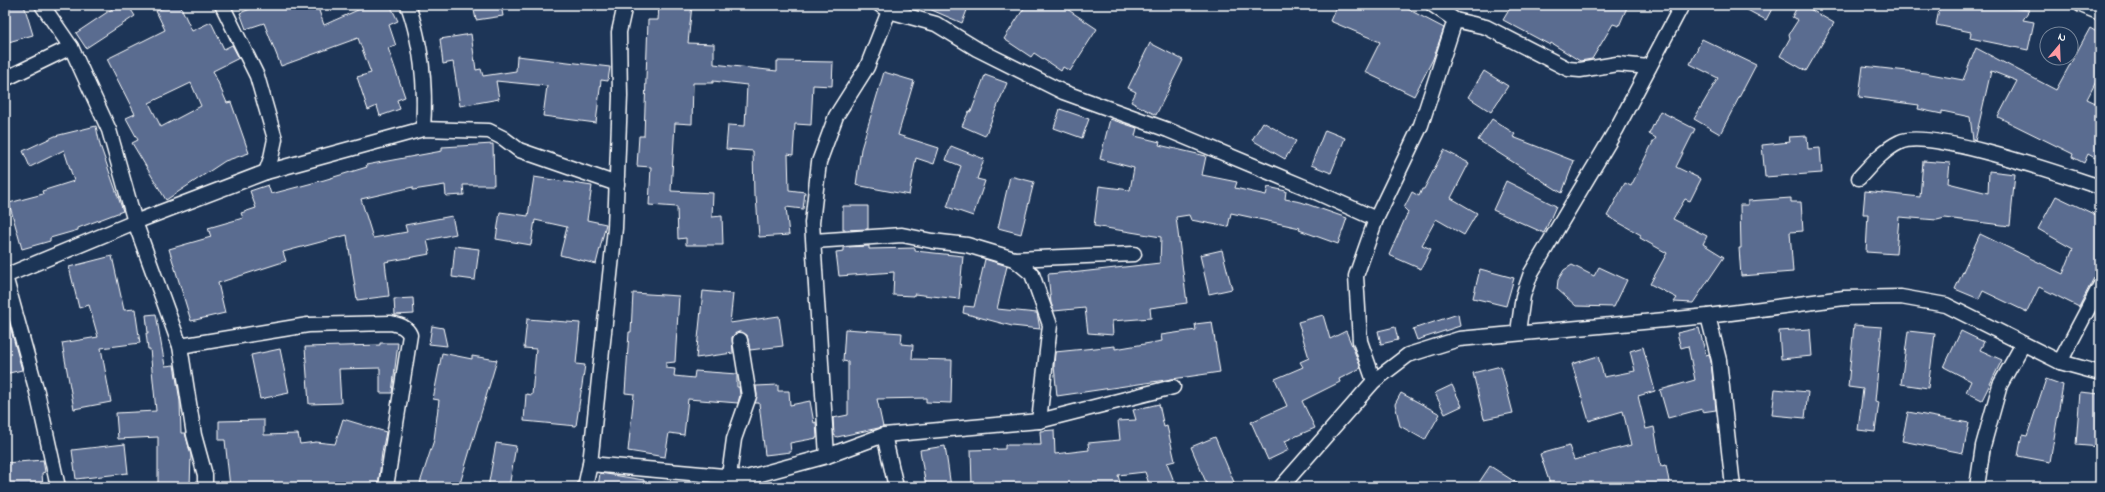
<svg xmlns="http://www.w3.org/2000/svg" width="2105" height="492" viewBox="0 0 2105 492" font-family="'Indie Flower',sans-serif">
	<rect width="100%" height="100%" fill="#1d3557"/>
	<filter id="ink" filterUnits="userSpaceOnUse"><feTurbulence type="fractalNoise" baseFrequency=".025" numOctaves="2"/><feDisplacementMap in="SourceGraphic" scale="8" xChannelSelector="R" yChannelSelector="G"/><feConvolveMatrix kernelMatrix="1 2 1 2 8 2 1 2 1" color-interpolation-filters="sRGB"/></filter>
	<g filter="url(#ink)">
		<!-- building -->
		<g fill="#5a6c90" stroke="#fff" fill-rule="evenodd">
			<polygon points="10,5 24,5 33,35 5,43 5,7"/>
			<polygon points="118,5 128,5 135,16 86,48 76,33"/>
			<path d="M170,5H180L192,31L211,22L224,49L232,45L239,58L213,71L227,103L231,102L249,153L225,161L166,200L132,143L138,140L126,118L135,114L107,59L165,30L156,11ZM191,83L201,106L161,127L149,103Z"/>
			<polygon points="249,5 317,5 324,25 369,5 390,5 398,21 389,25 396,46 388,48 405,97 397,100 400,109 380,116 377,106 368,110 357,77 371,73 358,38 281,66 264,23 246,29 240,13 250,9"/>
			<polygon points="473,5 501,5 503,16 476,20"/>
			<polygon points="659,5 692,5 688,43 714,44 714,64 777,71 777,61 833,62 832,86 813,85 811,125 795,124 793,155 788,154 789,190 805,192 803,209 786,207 789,235 759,237 756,196 754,196 753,151 726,149 728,125 745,126 747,85 713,81 713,83 693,83 692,124 675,123 671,191 713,193 712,217 722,216 723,245 686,245 686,238 678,239 677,207 649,205 651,167 637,166 639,136 644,136 648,20 658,20"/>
			<polygon points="920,5 969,5 962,23"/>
			<polygon points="1026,5 1061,5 1097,29 1070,71 1063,67 1061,71 1034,53 1031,57 1004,39"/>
			<polygon points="1337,5 1400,5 1444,28 1433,59 1414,96 1365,72 1380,42 1330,21"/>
			<polygon points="1512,5 1628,5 1619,26 1613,24 1592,59 1580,61 1551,43 1550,45 1503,20"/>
			<polygon points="1738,5 1774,5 1766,20"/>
			<polygon points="1798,5 1803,5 1834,23 1806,71 1780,56 1790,38 1789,34 1798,20 1792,17"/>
			<polygon points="1940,5 2001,5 2001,7 2029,10 2023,20 2034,22 2028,50 1970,38 1971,32 1936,25"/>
			<polygon points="2090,28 2100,34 2100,74 2087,99 2100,105 2100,161 2088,154 2084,163 2072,157 2073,154 1998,117 2017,81 1991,71 1975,141 1973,140 1970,117 1942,111 1942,114 1918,109 1919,105 1859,97 1863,66 1925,73 1963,80 1976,48 2056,90"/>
			<polygon points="471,34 476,70 481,69 483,76 516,71 517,56 610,67 608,81 601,80 596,123 543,116 547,86 496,81 499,99 460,106 453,62 443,64 440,39"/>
			<polygon points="1702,39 1756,65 1720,134 1694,119 1718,78 1690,64"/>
			<polygon points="1150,43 1183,60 1156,115 1131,102 1136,92 1128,88"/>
			<polygon points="1484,71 1508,86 1491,112 1468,97"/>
			<polygon points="884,72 914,81 898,135 939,148 934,164 916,158 909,195 856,185 861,149"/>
			<polygon points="985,75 1007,83 985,136 962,126 969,111 971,112"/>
			<polygon points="1060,109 1089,119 1082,138 1054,128"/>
			<polygon points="1660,111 1695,129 1676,167 1701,179 1690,201 1685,199 1673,219 1707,236 1703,244 1724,257 1693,303 1674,302 1677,298 1650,284 1667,253 1640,238 1641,235 1607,216 1625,183 1631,186 1653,142 1656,138 1649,134"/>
			<polygon points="1110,119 1137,128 1135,136 1160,142 1159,145 1206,156 1202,175 1237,182 1235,188 1266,195 1268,187 1286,191 1285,199 1301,202 1347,218 1338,244 1299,230 1300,228 1231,213 1228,227 1191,220 1189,215 1176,217 1187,303 1150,308 1151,318 1112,321 1113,335 1088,333 1085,308 1054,311 1051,303 1048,274 1071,272 1071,273 1160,263 1161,237 1094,226 1099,186 1130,190 1134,168 1100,159"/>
			<polygon points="1492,119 1515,134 1513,137 1574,161 1562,193 1478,140"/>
			<polygon points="1263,122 1296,141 1285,159 1252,140"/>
			<polygon points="96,126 100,145 123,211 78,228 78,230 50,238 50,241 22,249 9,203 43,194 42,191 74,181 64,150 30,167 23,151 55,136"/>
			<polygon points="1325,130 1345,138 1331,173 1311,165"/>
			<polygon points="1807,136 1808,149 1820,148 1822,173 1765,177 1762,145 1790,142 1789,137"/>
			<polygon points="493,144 494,185 463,185 464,195 446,196 445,185 413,190 413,187 361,199 373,238 407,232 405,225 452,216 456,234 427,240 430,254 385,262 389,296 357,300 347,235 283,252 286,261 218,283 225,313 191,321 169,249 211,237 208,228 243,218 241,213 256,208 250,191 268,185 271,194 324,180 367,167 366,165 442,151 442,147"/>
			<polygon points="951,146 984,159 977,179 985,181 973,216 947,207 961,166 946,160"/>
			<polygon points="1444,150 1469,163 1451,198 1477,213 1464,235 1436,219 1422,245 1431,249 1421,269 1389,255 1408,212 1404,208 1412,192 1419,196 1422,189 1424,189"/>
			<polygon points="1923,161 1950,163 1948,183 1988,193 1989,171 2015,174 2010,226 1945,218 1937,220 1899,217 1896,254 1866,252 1868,214 1863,214 1865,191 1920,197"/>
			<polygon points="1010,176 1034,182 1021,234 998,228"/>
			<polygon points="534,177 592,186 587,220 606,224 596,264 560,255 567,227 535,220 531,245 496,239 500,212 528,216"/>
			<polygon points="1506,181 1556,206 1544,233 1493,210"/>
			<polygon points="2056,196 2100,217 2100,274 2097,272 2079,307 2039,287 2027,312 1983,291 1979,299 1955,289 1980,234 2063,274 2073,249 2038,229"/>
			<polygon points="1791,198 1791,202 1801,202 1803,231 1790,232 1793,272 1741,276 1739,248 1741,248 1740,205 1748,205 1748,201"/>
			<polygon points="843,206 868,206 868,229 843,230"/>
			<polygon points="455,246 479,249 475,280 452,277"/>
			<polygon points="869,246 869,249 915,248 915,251 963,256 959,299 914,294 914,296 893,295 894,272 839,276 836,252 844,251 844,247"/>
			<polygon points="1222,250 1232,289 1209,294 1200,255"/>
			<polygon points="112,256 124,310 135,309 140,343 101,348 111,402 74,409 62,343 98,337 89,305 79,308 69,267"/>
			<polygon points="985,259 1007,266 997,309 1037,313 1040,329 1012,326 963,313 964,306 974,307"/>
			<polygon points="1572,265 1594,276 1599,267 1627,280 1614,307 1576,306 1557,289 1558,280 1564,270"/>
			<polygon points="1480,269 1514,278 1506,306 1473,298"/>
			<polygon points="703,291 733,294 730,323 779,316 783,346 750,350 747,335 739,332 732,337 733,353 696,358"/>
			<polygon points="633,293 679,296 675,362 666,363 666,368 675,369 674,376 694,378 695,371 737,374 737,387 739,387 740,395 738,403 688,399 684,435 669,433 665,457 628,451 634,394 625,393 629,332 631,332"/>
			<polygon points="413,298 414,314 395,315 394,299"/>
			<polygon points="156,314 165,366 174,365 180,401 181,433 185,433 191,455 190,487 158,487 158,437 118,439 116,413 156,411 150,349 148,349 146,333 148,333 146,315"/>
			<polygon points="1458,314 1460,326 1417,340 1413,329"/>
			<polygon points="1323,315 1330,339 1346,331 1361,368 1339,379 1340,382 1302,401 1315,428 1285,441 1289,450 1268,460 1251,422 1287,406 1275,379 1303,367 1300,362 1309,358 1298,322"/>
			<polygon points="8,319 22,370 5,374 5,320"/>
			<polygon points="527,319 580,323 576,364 585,365 576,426 524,421 526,394 532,395 536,349 524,348"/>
			<polygon points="1212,322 1220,372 1057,396 1054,366 1055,352 1115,346 1115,349 1162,341 1161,335 1196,330 1195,324"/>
			<polygon points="1854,325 1882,327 1875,401 1879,402 1875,432 1858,430 1863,389 1848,387"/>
			<polygon points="432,326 443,328 447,346 429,344"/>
			<polygon points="1395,327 1398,340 1381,344 1378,331"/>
			<polygon points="1699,328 1706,355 1709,354 1711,362 1716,410 1702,412 1702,409 1668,418 1660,390 1695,380 1688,346 1681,348 1677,333"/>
			<polygon points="845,329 902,333 901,344 913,345 912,359 952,360 951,403 926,402 926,398 877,399 883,427 837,437 834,435 833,418 848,415 848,362 843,361"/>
			<polygon points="1810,329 1812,356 1781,359 1779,331"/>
			<polygon points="1908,331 1935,334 1928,388 1901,384"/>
			<polygon points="1961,331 1984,342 1980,350 2002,360 1982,400 1966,392 1971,381 1944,367"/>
			<polygon points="380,343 398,343 392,393 380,393 380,368 339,369 341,403 309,404 305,347 380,345"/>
			<polygon points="1643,347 1655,391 1638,396 1646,429 1654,427 1661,466 1666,465 1670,487 1640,487 1639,481 1618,487 1551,487 1540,454 1569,446 1574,460 1631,445 1623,411 1589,421 1572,364 1598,356 1604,377 1635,371 1630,351"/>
			<polygon points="280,349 289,393 260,399 251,355"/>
			<polygon points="442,353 472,359 472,356 497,360 459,487 426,487 426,485 420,483 434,440 439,400 433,399"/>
			<polygon points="1501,366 1513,413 1484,419 1473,373"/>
			<polygon points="2046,379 2063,385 2050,462 2018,456 2022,435 2027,436"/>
			<polygon points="778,385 778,391 789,391 790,405 810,401 814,423 816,422 817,438 790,443 791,452 765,455 759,403 755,403 757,395 756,386"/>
			<polygon points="1452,385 1462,406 1445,414 1435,393"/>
			<polygon points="1775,389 1808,392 1805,418 1772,415"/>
			<polygon points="2080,392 2100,394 2100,447 2076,445"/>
			<polygon points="1401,393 1440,414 1425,440 1400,426 1395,404"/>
			<polygon points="1159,404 1164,427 1167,426 1175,461 1167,463 1176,487 1150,487 1145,472 1118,475 1121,487 972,487 971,450 1005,449 1005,445 1041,445 1040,431 1054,430 1055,454 1089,450 1088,443 1120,440 1118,421 1136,420 1133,410"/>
			<polygon points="1908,412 1969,423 1963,453 1902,441"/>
			<polygon points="343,419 386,432 382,452 378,487 308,487 308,485 230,487 225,440 219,440 219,421 264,420 264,435 298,434 300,444 316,442 335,444"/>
			<polygon points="1215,437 1236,487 1208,487 1191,447"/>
			<polygon points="496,443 516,446 509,487 488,487"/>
			<polygon points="125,444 128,473 76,479 72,450"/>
			<polygon points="945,446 951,487 926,487 920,450"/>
			<polygon points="43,460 45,472 42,473 43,487 5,487 5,463"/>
			<polygon points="1490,466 1523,487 1476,487"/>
			<polygon points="600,473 644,480 644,487 598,487"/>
		</g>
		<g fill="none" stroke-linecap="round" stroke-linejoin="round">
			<defs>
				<g id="minor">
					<polyline points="42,5 71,47 109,130 135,222 180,346 194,435 205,475 205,487"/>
					<polyline points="222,5 257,76 275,139 271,158 266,172"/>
					<path d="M408,5C422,45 426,87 423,129"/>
					<polyline points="880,5 889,11 936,24 977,49 1063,92 1168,130 1307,188 1376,219"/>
					<polyline points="1433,5 1455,20 1486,27 1568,69 1580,70 1617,64 1649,67"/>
					<polyline points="2081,5 2100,13"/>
					<polyline points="5,79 71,47"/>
					<path d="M1859,178C1871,165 1883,150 1900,142C1928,128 2066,176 2100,187"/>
					<polyline points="814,241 902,235 932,241 967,245 1014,259 1134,254"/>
					<polyline points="1014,259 1032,274 1050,325 1039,421"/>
					<polyline points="5,276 135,222 266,172 423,129 489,131 503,138 519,150 617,184"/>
					<polyline points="5,276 37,392 58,487"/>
					<polyline points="1708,316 1719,360 1733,487"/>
					<polyline points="1518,332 1523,296 1531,273 1616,130 1682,5"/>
					<path d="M180,346L308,325L391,323C399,325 406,326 410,335L386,487"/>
					<polyline points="2060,362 2100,286"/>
					<polyline points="1374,381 1360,341 1356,276 1376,219 1421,125 1455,20"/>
					<polyline points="884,435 896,487"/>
					<polyline points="827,456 812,223 819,162 836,116 867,67 889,11"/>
					<polyline points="590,464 746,478 827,456 884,435 1039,421 1173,387"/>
					<polyline points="729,476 734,439 749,396 740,340"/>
					<polyline points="585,487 590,464 615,228 620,96 619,32 625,5"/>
					<polyline points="1281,487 1374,381 1408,355 1459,339 1708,316 1844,298 1901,297 1946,305 2060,362 2100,373"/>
					<polyline points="1977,487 1983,446 2000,385 2023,344"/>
				</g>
			</defs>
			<!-- minor casing -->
			<use href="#minor" stroke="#fff" stroke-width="17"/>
			<!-- minor -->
			<use href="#minor" stroke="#1d3557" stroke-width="14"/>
		</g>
	</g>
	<!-- margin -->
	<rect width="2105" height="492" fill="none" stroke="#1d3557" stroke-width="20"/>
	<rect x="10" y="10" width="2085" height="472" fill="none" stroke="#fff" stroke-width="1.5" filter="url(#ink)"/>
	<!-- north arrow -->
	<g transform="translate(2059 46) rotate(19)"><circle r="19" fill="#1d3557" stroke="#77869a"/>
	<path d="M0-3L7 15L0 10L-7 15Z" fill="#ff9aa2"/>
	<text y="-6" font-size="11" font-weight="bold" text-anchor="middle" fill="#ffffff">N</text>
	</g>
</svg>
